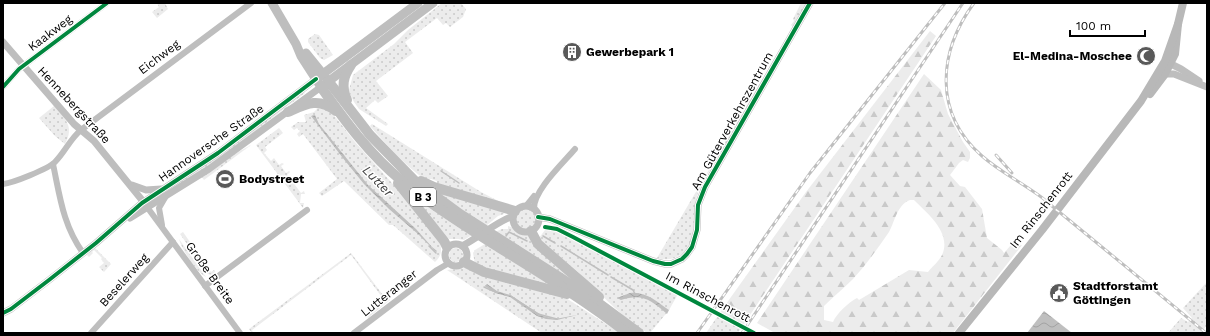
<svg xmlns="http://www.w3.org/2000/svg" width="1210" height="336" viewBox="0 0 1210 336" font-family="'Work Sans',sans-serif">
	<defs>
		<pattern id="grass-dots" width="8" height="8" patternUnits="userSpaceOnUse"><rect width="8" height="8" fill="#ececec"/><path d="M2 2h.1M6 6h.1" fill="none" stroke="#c9c9c9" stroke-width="1.8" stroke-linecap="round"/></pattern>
		<pattern id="forest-firs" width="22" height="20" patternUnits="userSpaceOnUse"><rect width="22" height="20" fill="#ececec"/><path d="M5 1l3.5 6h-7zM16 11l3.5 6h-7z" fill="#c9c9c9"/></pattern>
		<pattern id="water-waves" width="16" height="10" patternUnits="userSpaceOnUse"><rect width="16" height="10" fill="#bfbfbf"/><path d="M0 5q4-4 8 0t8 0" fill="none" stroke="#a2a2a2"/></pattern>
	</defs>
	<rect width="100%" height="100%" fill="#fff"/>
	<!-- grass -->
	<g fill="url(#grass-dots)">
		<polygon points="157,3 165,3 168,9 157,18 152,12 159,7"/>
		<polygon points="442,3 461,3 466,9 463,17 450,27 446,23 443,25 437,18 405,42 413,53 376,81 388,96 378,103 375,100 366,108 388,124 386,126 359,109 354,102 351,96 349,90 353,75 394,44 408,30"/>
		<path d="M801,3H807C784,44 762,85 738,125C725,147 710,168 699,190C691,209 699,232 687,249C679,259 668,261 657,258L793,27L791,25L794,21L793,19Z"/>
		<polygon points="315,34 319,35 333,55 324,60 320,58 308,42 308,39"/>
		<polygon points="304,92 305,93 212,164 160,196 159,195"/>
		<path d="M54,106C65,119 75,126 65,144L55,136L39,118Z"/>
		<path d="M318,108L327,110L333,114L355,142L401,193L438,238C442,247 443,255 435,262L393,225H389L344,181L322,196L319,193L337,179L303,134L299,137L297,134L300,131L297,128L294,130L291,127L298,122H306L304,115L314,112Z"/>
		<path d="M372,124L481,192L506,205L437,184V181L431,179L426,180C404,165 387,145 370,126Z"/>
		<polygon points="279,128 283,133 265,147 267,150 264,153 271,161 274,158 279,165 282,163 284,164 281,166 286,173 289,171 290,172 287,175 294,183 297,181 298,182 295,185 301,193 304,191 305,194 301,194 300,203 304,203 303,208 256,145"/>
		<polygon points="251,145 204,180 202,177 238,152"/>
		<polygon points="429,187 505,211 504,214 498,216 486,226"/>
		<polygon points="410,194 472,235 464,240 458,239 449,239"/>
		<circle cx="526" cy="219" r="10"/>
		<path d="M508,226C517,228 518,234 529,234L587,291L495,232L502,229H508Z"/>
		<path d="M545,230H550L561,233L678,294L669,310L650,333C637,333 590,283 578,272C566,261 554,252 542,242L539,238Z"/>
		<polygon points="183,232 211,272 214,270 216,273 213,275 208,274 180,234"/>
		<path d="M179,239L206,277C197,273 181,248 179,239Z"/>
		<polygon points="485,244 555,287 483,269 475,264 473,253 475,250"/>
		<circle cx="456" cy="255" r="7"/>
		<polygon points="95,248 111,264 104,272 99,267 104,263 101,259 102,258 94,250 92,252 93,253 89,257 87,255"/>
		<polygon points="351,253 386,299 388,297 390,300 368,318 365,314 384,300 351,255 252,330 253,333 252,333 249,329"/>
		<polygon points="466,268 566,298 620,333 542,333 447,270"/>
		<polygon points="1207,282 1207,325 1201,333 1168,333 1181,318 1188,322 1192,318 1183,308"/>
		<polygon points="726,304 748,318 738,333 706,333"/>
	</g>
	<!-- forest -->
	<g fill="url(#forest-firs)" fill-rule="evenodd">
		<polygon points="930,31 936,36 748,318 726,304 806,192"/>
		<path d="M924,74L941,90L948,114L963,142L970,152V158L968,162L963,160L959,163L950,175L960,186L965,187L982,209L987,238L1002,250L1004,253L1011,245H1022L953,333H775L757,323ZM910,200H914C928,214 952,233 942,255C939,261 932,267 928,272L909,270L859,300L857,298C848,303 837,313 833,322L824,320V306C833,297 844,288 853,279C866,265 878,248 889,232C895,221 897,205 910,200Z"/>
	</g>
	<!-- water -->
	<g fill="url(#water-waves)">
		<polygon points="315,115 319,124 368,185 416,229 432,247 437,251 436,252 418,234 389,209 364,184 342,157 311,116"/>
		<polygon points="487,284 497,291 510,295 543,316 555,319 577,315 557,320 546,319 537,316 510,297 495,293 485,286"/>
		<path d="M630,293C646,291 657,302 669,310L667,314C651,300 642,293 621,300L617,298Z"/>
		<polygon points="1044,311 1072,333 1027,333"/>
	</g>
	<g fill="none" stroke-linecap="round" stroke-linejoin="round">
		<!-- stream -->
		<g stroke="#bfbfbf" stroke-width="1.5">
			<polyline points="441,171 459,183"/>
			<polyline points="506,236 509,232 527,241"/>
			<polyline points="543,236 555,243"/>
			<polyline points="429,246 436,253"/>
			<polyline points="561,246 608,275"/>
			<polyline points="611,277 633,290 635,294"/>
			<polyline points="484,287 493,291"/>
			<polyline points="511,296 538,314 557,319"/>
		</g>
		<!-- minor -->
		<g stroke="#bebebe" stroke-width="6">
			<polyline points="3,87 19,69 107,3"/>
			<path d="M53,164C60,197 63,225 83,253"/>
			<path d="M3,184C13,183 48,169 55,162C65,152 70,139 81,130L251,3"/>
			<polyline points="526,206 534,196"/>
			<polyline points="147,207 240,333"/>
			<path d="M534,209C533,191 563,163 575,149"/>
			<polyline points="162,225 159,208 166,196"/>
			<polyline points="205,286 307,210"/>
			<polyline points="91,333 173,242"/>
			<polyline points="354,333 437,270 449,263"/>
		</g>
		<!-- tertiary -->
		<g stroke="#bebebe" stroke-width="7">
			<polyline points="3,42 74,124 94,141 146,205"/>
			<polyline points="1167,62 1181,69 1199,81"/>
			<polyline points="1162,74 1174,74 1207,87"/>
			<polyline points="132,185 146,190 161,189"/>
			<circle cx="526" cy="219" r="13"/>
			<polyline points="538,217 550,219 653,261 665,264 671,264 682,259 687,254 692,247 697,230 698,205 705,187 810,3"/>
			<polyline points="130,218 209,169 321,87"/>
			<circle cx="456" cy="255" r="11"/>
			<path d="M462,246C480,237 494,223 513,216"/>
			<polyline points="3,313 11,309 49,280 96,243 142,203 218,153 316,79"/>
		</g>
		<!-- secondary -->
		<g stroke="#b8b8b8" stroke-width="8">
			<polyline points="1150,94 1165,74 1175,54 1178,24 1183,3"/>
			<polyline points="959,333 1042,230 1141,101 1165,61 1178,24"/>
		</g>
		<!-- primary -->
		<g stroke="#bebebe" stroke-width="9">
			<polyline points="272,3 296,44 301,56 321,87 433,3"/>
			<polyline points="306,53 327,79"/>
			<polyline points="316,79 418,3"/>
		</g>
		<!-- trunk -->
		<g stroke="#bebebe" stroke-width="10">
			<polyline points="329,82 370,135 415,181 460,214 589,296 639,333"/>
			<path d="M321,87C345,121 370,155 402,181C431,205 464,225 495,245C540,273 585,300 627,333"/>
			<path d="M347,100C341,86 343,77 351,65"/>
			<path d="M288,112C306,104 318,97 336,111"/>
			<polyline points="421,181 434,187 515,211"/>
			<polyline points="398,183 444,241 447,247"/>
			<polyline points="531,231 538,244 599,297"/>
			<polyline points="464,262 484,272 567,294"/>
		</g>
		<defs>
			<g id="rail">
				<path d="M974,3C938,52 933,113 982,156C999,171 1019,181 1037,194C1045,199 1051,206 1058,211C1108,252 1157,292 1206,333"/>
				<polyline points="996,155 1012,173"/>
				<polyline points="697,333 810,173 945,3"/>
				<polyline points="742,333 963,3"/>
			</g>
		</defs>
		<!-- rail casing -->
		<use href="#rail" stroke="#bebebe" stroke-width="3"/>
		<!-- rail -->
		<use href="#rail" stroke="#fff" stroke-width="1.5" stroke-dasharray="4.5" stroke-linecap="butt"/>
		<defs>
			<g id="cycleway">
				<polyline points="3,87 19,69 107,3"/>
				<polyline points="538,217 550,219 653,261 665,264 671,264 682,259 687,254 692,247 697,230 698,205 705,187 810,3"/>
				<polyline points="545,227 557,229 573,237 754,333"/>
				<polyline points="3,313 11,309 49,280 96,243 142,203 218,153 316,79"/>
			</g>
		</defs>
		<!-- cycleway casing -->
		<use href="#cycleway" stroke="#fff" stroke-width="6"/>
		<!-- cycleway -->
		<use href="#cycleway" stroke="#00873e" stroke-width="4"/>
	</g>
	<!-- icons -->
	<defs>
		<symbol id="building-disc" viewBox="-11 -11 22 22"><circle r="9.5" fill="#595959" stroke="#fff"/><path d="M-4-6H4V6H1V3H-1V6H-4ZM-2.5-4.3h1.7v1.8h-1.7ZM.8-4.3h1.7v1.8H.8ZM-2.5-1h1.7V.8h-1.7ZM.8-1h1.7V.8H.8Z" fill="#fff"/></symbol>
		<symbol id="mosque-disc" viewBox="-11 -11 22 22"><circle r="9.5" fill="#595959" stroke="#fff"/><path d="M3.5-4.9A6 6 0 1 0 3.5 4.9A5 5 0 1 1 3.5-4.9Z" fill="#fff"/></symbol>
		<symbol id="stadium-disc" viewBox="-11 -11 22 22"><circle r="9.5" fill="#595959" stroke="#fff"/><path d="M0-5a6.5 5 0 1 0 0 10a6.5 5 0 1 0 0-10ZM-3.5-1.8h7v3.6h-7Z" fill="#fff"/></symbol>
		<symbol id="civic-disc" viewBox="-11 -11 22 22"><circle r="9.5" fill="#595959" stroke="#fff"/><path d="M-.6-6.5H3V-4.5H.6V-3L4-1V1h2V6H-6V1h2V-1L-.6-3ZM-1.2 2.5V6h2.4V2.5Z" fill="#fff"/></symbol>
	</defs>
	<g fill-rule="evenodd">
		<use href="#building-disc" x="561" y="41" width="22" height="22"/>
		<use href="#mosque-disc" x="1135" y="45" width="22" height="22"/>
		<use href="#stadium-disc" x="214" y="168" width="22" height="22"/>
		<use href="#civic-disc" x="1048" y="282" width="22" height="22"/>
	</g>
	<g text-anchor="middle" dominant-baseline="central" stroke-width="3" stroke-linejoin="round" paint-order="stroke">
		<!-- shield labels -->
		<rect fill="#fff" stroke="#4c4c4c" stroke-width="1" x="410" y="188" width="26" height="18" rx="3"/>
		<g font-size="11" font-weight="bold" fill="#000">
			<text x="423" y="197">B 3</text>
		</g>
		<!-- street labels -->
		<g font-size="12" fill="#000" stroke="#fff">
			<text transform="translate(50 33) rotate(-37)">Kaakweg</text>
			<text transform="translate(159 57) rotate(-37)">Eichweg</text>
			<text transform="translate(74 105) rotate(47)">Hennebergstraße</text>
			<text transform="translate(732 121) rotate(-61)">Am Güterverkehrszentrum</text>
			<text transform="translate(211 143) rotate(-35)">Hannoversche Straße</text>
			<text transform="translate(1041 210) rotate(-52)">Im Rinschenrott</text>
			<text transform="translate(210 273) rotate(54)">Große Breite</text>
			<text transform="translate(124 280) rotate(-48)">Beselerweg</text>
			<text transform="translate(389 293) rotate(-38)">Lutteranger</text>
			<text transform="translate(708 297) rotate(28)">Im Rinschenrott</text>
		</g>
		<!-- poi labels -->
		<g font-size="12" font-weight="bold" fill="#000" stroke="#fff" text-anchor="start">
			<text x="586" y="52">Gewerbepark 1</text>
			<text x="1132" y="56" text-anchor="end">El-Medina-Moschee</text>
			<text x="239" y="179">Bodystreet</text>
			<text x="1073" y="286">Stadtforstamt<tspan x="1073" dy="14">Göttingen</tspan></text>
		</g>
		<!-- water labels -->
		<g font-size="13" font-style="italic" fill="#444" stroke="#fff">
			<text transform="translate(378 181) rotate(46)">Lutter</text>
		</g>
	</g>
	<!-- border -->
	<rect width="1210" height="336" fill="none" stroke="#000000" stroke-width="8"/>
	<!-- scale -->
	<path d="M1070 30v6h75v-6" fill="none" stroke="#000000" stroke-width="2"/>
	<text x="1076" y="30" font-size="12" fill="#000000" stroke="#ffffff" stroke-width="3" paint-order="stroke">100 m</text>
</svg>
